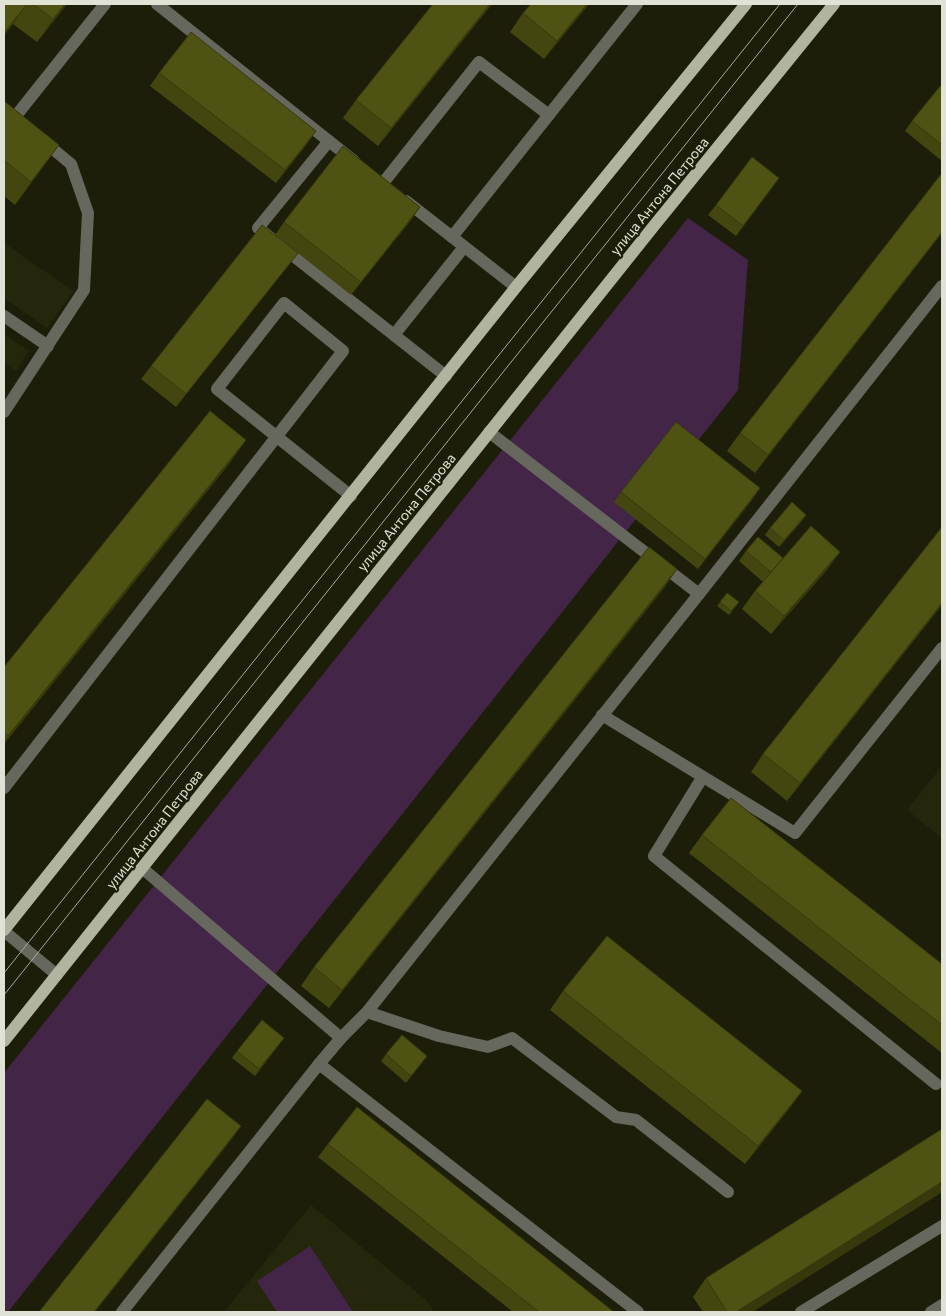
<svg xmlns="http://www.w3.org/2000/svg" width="946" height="1316" viewBox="0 0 946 1316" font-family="Commissioner,sans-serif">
	<rect width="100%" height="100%" fill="#1c1e0a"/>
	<!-- built -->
	<g fill="#25270c">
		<polygon points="4,243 73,291 47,328 4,298"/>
		<polygon points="4,334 29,351 16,371 4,363"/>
		<polygon points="942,766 942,838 907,810"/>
		<polygon points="311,1205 427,1301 434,1312 224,1312"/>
	</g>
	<!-- green -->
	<g fill="#422547">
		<polygon points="688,218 748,260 738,390 8,1312 4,1312 4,1073"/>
		<polygon points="310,1246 353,1312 277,1312 257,1281"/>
	</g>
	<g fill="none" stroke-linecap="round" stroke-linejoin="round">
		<!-- minor -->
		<g stroke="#66675d" stroke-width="12">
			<polyline points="157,4 354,161"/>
			<polyline points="23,124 15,117 105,4"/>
			<polyline points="329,141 258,228 446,376"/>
			<polyline points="383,183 479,62 549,115"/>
			<polyline points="406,201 516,287"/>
			<polyline points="452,237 637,4"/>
			<polyline points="4,316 48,346"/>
			<polyline points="394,335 464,247"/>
			<polyline points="4,412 84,290 88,213 71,164 42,140"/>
			<polyline points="489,432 699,594 942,286"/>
			<polyline points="602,715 795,833 942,648"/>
			<polyline points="702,778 654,856 936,1084"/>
			<polyline points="4,788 343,351 284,303 217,389 351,496"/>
			<polyline points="142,868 341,1038"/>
			<polyline points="4,931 57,975"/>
			<polyline points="367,1012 439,1036 488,1047 512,1038 616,1117 636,1120 728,1192"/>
			<polyline points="319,1064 638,1312"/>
			<polyline points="122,1312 319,1064 341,1038 367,1012 699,594"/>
			<polyline points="801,1312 942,1226"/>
			<polyline points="931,1312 942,1305"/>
		</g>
		<!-- major -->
		<g stroke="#b1b49f" stroke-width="12">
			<polyline points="4,930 516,287 746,4"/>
			<polyline points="4,1041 653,227 834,4"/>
		</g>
		<!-- tram -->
		<g stroke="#a8aa9c" stroke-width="1">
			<polyline points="4,973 780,4"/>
			<polyline points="4,995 798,4"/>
		</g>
	</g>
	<!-- wall -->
	<g fill="#43470f">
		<polygon points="4,4 67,4 37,42 13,24 4,35"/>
		<polygon points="433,4 492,4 378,146 343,118 356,100"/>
		<polygon points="589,4 544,59 510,32 523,13"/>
		<polygon points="159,73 316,131 307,144 276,183 150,86"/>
		<polygon points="942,84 942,161 905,131 912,121"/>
		<polygon points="4,101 59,145 15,205 4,196"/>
		<polygon points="779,178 736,236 708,215 716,205"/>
		<polygon points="420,207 411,220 351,295 275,235 284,222"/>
		<polygon points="942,233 755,473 727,451 740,433"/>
		<polygon points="298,253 288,266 176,407 141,379 151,366"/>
		<polygon points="246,440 229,464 4,744 4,667"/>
		<polygon points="760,488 698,569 614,502 621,492"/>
		<polygon points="801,522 779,547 765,535 770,528"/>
		<polygon points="746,551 783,558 827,570 771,634 742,609 755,591 763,582 739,561"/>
		<polygon points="677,569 664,588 329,1008 301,986 314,967"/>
		<polygon points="727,593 739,602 729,615 717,606"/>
		<polygon points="942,605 787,801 751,772 763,754"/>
		<polygon points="702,835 942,964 942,1053 689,853"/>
		<polygon points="563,991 802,1091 789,1109 745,1164 550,1010"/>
		<polygon points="284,1038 255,1076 232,1058 237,1051"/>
		<polygon points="386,1054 427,1056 406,1083 381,1061"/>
		<polygon points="328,1144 614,1312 513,1312 318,1157"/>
		<polygon points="942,1192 752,1312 703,1312 693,1297 706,1278"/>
	</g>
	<!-- shaded-wall -->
	<g fill="#37390d">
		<polygon points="27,4 13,24 4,35 4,33"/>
		<polygon points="65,4 67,4 37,42 53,19"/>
		<polygon points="490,4 492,4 488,9 378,146 391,128"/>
		<polygon points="587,4 589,4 544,59 557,41"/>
		<polygon points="316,131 307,144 276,183 285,170"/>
		<polygon points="59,145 42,168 15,205 31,182"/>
		<polygon points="779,178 772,188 736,236 743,226"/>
		<polygon points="420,207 411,220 351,295 361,282"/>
		<polygon points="942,232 942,233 755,473 768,455"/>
		<polygon points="298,253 288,266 176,407 186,394"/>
		<polygon points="246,440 229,464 4,744 4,742 8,736"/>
		<polygon points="760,488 753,499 698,569 705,559"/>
		<polygon points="806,515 801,522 779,547 784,540"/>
		<polygon points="840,552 827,570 771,634 784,616"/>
		<polygon points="677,569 664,588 329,1008 342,990"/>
		<polygon points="942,603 942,605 787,801 800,783"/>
		<polygon points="284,1038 279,1045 255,1076 259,1069"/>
		<polygon points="427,1056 422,1063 406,1083 411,1076"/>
		<polygon points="802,1091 789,1109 745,1164 758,1146"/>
		<polygon points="241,1126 232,1139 95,1312 94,1312"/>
		<polygon points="942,1182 942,1192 752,1312 736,1312"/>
	</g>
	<!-- building -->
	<g fill="#4e5212" stroke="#37390d">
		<polygon points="4,4 27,4 4,33"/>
		<polygon points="33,4 65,4 53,19"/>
		<polygon points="433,4 490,4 391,128 356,100"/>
		<polygon points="531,4 587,4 557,41 523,13"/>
		<polygon points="191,32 316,131 285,170 159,73"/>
		<polygon points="942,84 942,145 912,121"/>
		<polygon points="4,101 59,145 31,182 4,160"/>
		<polygon points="343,146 420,207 361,282 284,222"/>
		<polygon points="752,157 779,178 743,226 716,205"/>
		<polygon points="942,173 942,232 768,455 740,433"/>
		<polygon points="262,225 298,253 186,394 151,366"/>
		<polygon points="210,411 246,440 8,736 4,732 4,667"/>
		<polygon points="676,422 760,488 705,559 621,492"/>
		<polygon points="792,502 806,515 784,540 770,528"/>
		<polygon points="811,526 840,552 784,616 755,591"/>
		<polygon points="942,527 942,603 800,783 763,754"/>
		<polygon points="758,537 783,558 771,572 746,551"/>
		<polygon points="649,547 677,569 342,990 314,967"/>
		<polygon points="727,593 739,602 731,611 720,602"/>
		<polygon points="731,798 942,964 942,1025 702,835"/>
		<polygon points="607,936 802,1091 758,1146 563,991"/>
		<polygon points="262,1020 284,1038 259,1069 237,1051"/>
		<polygon points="402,1035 427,1056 411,1076 386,1054"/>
		<polygon points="207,1099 241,1126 94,1312 39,1312"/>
		<polygon points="357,1107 614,1312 539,1312 328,1144"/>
		<polygon points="942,1129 942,1182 736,1312 727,1312 706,1278"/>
	</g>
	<g text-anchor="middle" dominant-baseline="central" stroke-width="4.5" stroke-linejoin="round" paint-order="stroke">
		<!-- street labels -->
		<g font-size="14" fill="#e0e2d6" stroke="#1c1e0a">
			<text transform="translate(659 196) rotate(-51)">улица Антона Петрова</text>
			<text transform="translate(406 512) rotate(-51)">улица Антона Петрова</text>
			<text transform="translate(154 829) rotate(-52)">улица Антона Петрова</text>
		</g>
	</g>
	<!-- border -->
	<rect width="946" height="1316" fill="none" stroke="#e0e2d6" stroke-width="10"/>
</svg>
